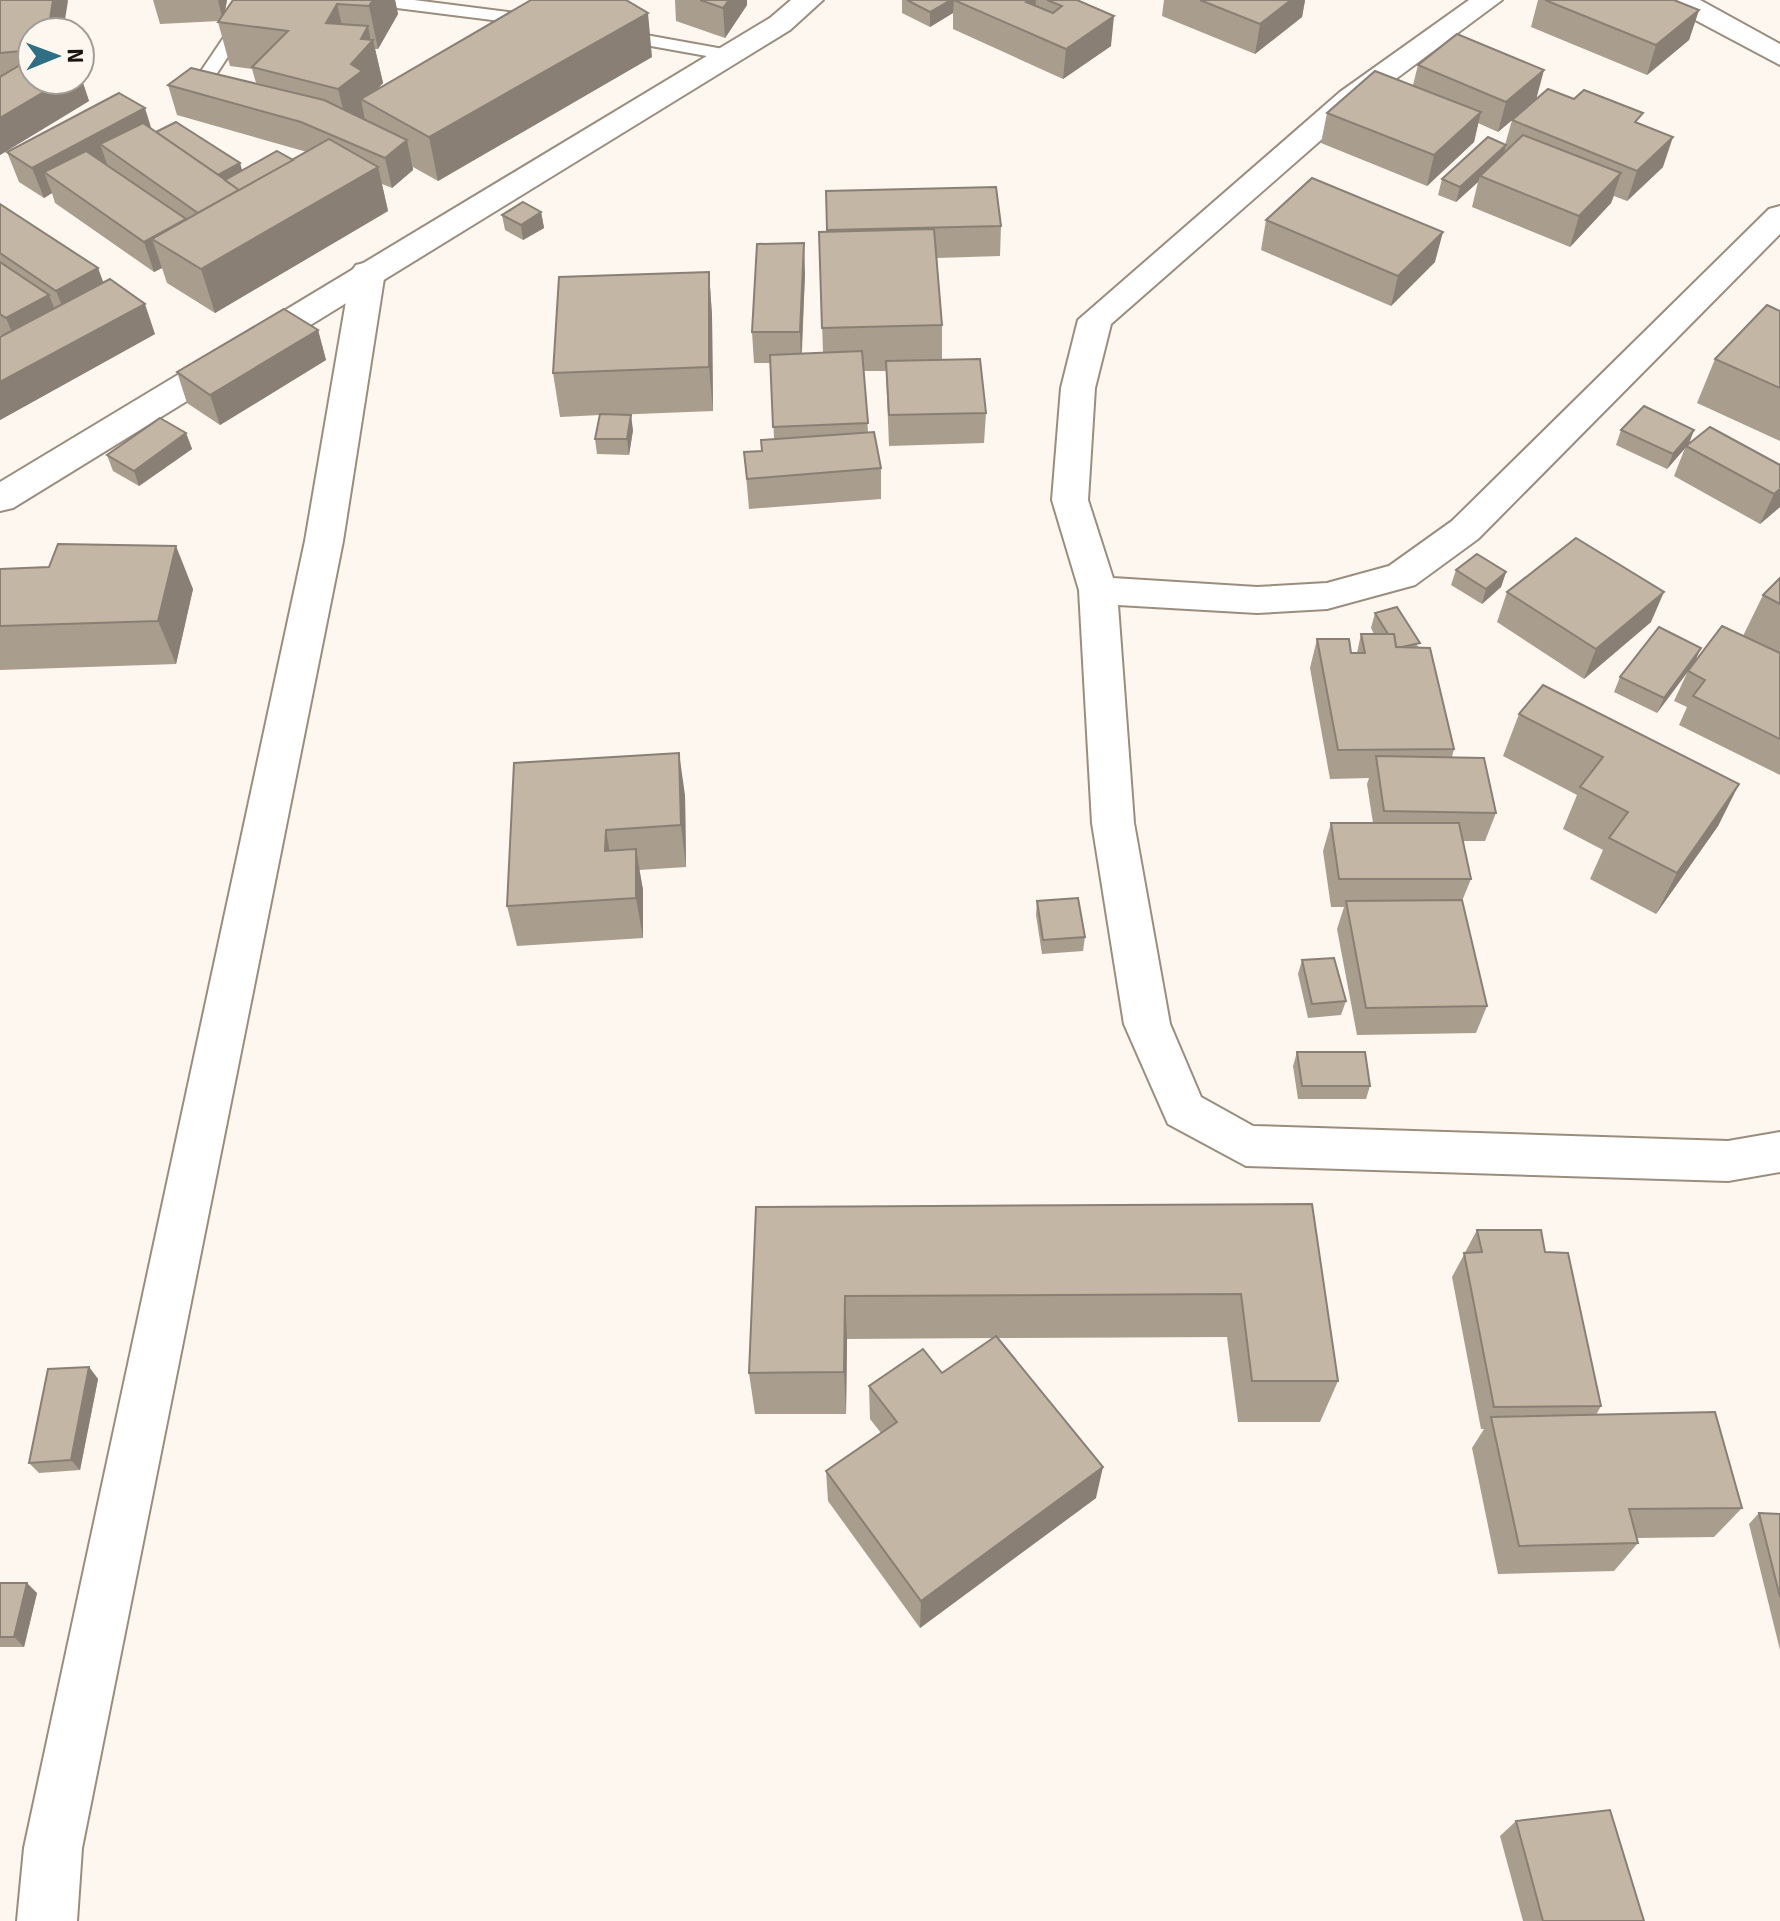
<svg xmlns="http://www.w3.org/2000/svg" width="1780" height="1921" viewBox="0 0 1780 1921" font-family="Signika,sans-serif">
	<rect width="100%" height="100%" fill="#fdf7f0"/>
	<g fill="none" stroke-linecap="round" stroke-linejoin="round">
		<defs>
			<g id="lane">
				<polygon points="249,0 265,0 208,87 196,87 193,83"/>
				<polygon points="365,0 414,0 540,16 549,21 540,26 373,5"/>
				<polygon points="618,30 729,50 738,55 729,60 612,39 609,35"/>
			</g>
			<g id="street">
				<polygon points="1469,0 1502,0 1362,104 1111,324 1095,388 1088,500 1113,578 1257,587 1327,583 1389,566 1452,521 1769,209 1780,206 1780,234 1478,539 1415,585 1327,609 1257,613 1118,605 1134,823 1170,1024 1201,1097 1253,1126 1728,1141 1780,1132 1780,1172 1728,1181 1246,1166 1168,1124 1124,1024 1092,823 1079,590 1052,500 1061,388 1078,320 1340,92"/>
				<polygon points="1665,0 1700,0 1780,44 1780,65 1669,6"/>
				<polygon points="368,262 380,265 385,272 343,541 82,1848 77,1921 17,1921 24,1848 305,541 351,272 356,265"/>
			</g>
			<polygon id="secondary" points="791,0 823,0 790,30 13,508 0,511 0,482 770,18"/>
		</defs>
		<!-- lane casing -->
		<use href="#lane" stroke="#9b8d7d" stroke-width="4"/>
		<!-- street casing -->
		<use href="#street" stroke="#9b8d7d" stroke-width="4"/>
		<!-- secondary casing -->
		<use href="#secondary" stroke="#9b8d7d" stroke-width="4"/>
		<!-- lane -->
		<use href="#lane" fill="#fff" fill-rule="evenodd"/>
		<!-- street -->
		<use href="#street" fill="#fff" fill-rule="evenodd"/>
		<!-- secondary -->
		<use href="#secondary" fill="#fff" fill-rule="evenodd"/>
	</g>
	<!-- wall -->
	<g fill="#a99d8e">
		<polygon points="0,0 67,0 68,1 32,32 32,80 80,80 80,74 89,101 0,155"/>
		<polygon points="153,0 227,0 225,12 395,0 398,14 378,49 375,49 383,83 377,89 652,57 438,181 413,167 413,170 392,188 382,184 388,211 215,313 167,283 162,268 154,272 55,203 52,193 44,198 19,182 7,152 151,129 156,132 240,163 242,170 293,160 307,152 177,115 168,85 256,83 252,69 230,66 218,22 219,21 160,24"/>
		<polygon points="675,0 747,0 747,5 725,38 676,21"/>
		<polygon points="902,0 1077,0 1111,46 1063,79 953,29 953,13 930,27 902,13"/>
		<polygon points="1164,0 1305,0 1302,17 1255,54 1162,16"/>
		<polygon points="1538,0 1674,0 1699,10 1689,40 1647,75 1531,27"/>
		<polygon points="1418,65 1536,99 1640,124 1663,167 1627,201 1614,196 1611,203 1570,247 1472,207 1478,182 1456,202 1438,195 1442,179 1505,145 1512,120 1529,105 1498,132 1478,123 1474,142 1427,186 1321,143 1327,113 1413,85"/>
		<polygon points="826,191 1001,226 1000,256 937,258 942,325 942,360 986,413 984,443 889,446 886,371 864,371 868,432 881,468 881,499 749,509 744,452 761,451 774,439 771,363 754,363 752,332 805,273 802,353 823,353 819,232 827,232"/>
		<polygon points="0,204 98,268 103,282 155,334 0,420 0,337 2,336 0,335"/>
		<polygon points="541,212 544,228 523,240 505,230 502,215"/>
		<polygon points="1266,220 1435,262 1391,306 1261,250"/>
		<polygon points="709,272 712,316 713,411 612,415 633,430 629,455 597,454 595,439 600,415 560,417 553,373"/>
		<polygon points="1780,311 1780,441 1697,403 1715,359"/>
		<polygon points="318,330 326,360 220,425 187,403 177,372"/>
		<polygon points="1621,430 1694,430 1689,444 1780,465 1780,507 1760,524 1674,476 1685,448 1667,469 1616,445"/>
		<polygon points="186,433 192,449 139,486 113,471 107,455"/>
		<polygon points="49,567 193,589 176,664 0,670 0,569"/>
		<polygon points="1456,570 1506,572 1501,587 1482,604 1451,585"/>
		<polygon points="1780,578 1780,775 1679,725 1687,707 1674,701 1687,673 1657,713 1614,692 1620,677 1701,648 1695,661 1743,636 1763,595"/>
		<polygon points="1507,592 1651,622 1584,679 1497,622"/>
		<polygon points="1375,613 1419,647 1454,749 1452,757 1496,813 1485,841 1463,841 1471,879 1462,901 1487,1006 1476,1033 1357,1035 1337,929 1344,907 1331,907 1323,851 1331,823 1373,823 1367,784 1369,778 1330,779 1310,668 1317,639 1351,653 1357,653 1361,634 1374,634 1371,628"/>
		<polygon points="1519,714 1739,784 1718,826 1656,914 1590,879 1603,850 1563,829 1577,795 1503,756"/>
		<polygon points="514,763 685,795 686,867 639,870 643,890 643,938 517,946 507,906"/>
		<polygon points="1037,901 1085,937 1083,951 1042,954 1036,915"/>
		<polygon points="1302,960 1346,1001 1341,1015 1308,1018 1298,974"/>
		<polygon points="1297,1052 1370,1086 1366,1099 1298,1099 1293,1066"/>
		<polygon points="1312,1204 1338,1381 1320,1422 1238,1422 1227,1337 997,1338 1096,1498 920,1628 828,1501 826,1471 881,1433 870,1419 869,1386 942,1373 992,1338 847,1339 846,1414 755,1414 749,1373 756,1207"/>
		<polygon points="1477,1230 1545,1252 1601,1406 1596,1415 1742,1508 1714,1537 1637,1538 1638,1543 1614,1571 1498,1574 1472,1448 1484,1429 1481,1429 1452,1277"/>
		<polygon points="89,1367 98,1379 80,1470 39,1473 29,1463"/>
		<polygon points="1759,1513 1780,1514 1780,1650 1749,1524"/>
		<polygon points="0,1583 37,1593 24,1647 0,1647"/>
		<polygon points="1516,1821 1644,1921 1523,1921 1500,1836"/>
	</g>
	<!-- shaded-wall -->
	<g fill="#897f74">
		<polygon points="53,0 67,0 68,1 63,32 48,32"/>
		<polygon points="218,0 227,0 223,21"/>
		<polygon points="373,0 395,0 398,14 378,49 369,6"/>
		<polygon points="729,0 747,0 747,5 725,38 723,8"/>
		<polygon points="951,0 954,0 953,13 930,27 930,12"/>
		<polygon points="1029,0 1036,0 1034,25 1026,2"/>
		<polygon points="1291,0 1305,0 1302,17 1255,54 1260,24"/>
		<polygon points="337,4 347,47 326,23"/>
		<polygon points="1699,10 1689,40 1647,75 1656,45"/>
		<polygon points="648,13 652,57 438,181 429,137"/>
		<polygon points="1114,16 1111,46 1063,79 1066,49"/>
		<polygon points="368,26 371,42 373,40 383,83 368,99 361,99 365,120 349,132 338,89 351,64 361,39"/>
		<polygon points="1544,70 1536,100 1498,132 1506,102"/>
		<polygon points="80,74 89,101 0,155 0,118 64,80 80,80"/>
		<polygon points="145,108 154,137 100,144 107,164 65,187 44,172 52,193 44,198 32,168"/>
		<polygon points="1481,112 1474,142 1427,186 1434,155"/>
		<polygon points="1673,137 1663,167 1627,201 1637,171"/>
		<polygon points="407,140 413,170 392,188 385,158"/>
		<polygon points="1506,145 1502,160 1480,176 1478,182 1456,202 1460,187"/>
		<polygon points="240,163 244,179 231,185 214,177"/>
		<polygon points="378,167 388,211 215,313 201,269"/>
		<polygon points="1621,173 1611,203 1570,247 1579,216"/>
		<polygon points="541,212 544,228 523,240 521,225"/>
		<polygon points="186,219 152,239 162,268 154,272 144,242"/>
		<polygon points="1443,232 1435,262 1391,306 1398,276"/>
		<polygon points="804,243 805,273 801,363 800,332"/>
		<polygon points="98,268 109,298 68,321 56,291"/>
		<polygon points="709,272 712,316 713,411 709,367"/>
		<polygon points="49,295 61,325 19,349 6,318"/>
		<polygon points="145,304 155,334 0,420 0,382"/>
		<polygon points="318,330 326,360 220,425 210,395"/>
		<polygon points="631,415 633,430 629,455 627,439"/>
		<polygon points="1694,430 1688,445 1667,469 1673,454"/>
		<polygon points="186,433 192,449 139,486 134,471"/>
		<polygon points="1780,489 1780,507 1760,524 1774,494"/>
		<polygon points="176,546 193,589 176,664 158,621"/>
		<polygon points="1506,572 1501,587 1482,604 1486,589"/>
		<polygon points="1664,592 1651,622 1584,679 1596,649"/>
		<polygon points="1701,648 1694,663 1657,713 1664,698"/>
		<polygon points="679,753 685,795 686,867 681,825"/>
		<polygon points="1739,784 1718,826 1656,914 1677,873"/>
		<polygon points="606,830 613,871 605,851"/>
		<polygon points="636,849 643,890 643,938 636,898"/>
		<polygon points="845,1296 847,1339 846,1414 844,1372"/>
		<polygon points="89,1367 98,1379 80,1470 71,1460"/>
		<polygon points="1103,1467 1096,1498 920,1628 921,1601"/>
		<polygon points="27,1583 37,1593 24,1647 14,1637"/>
	</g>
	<!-- building -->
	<g fill="#c4b6a5" stroke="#897f74" stroke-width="2">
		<polygon points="0,0 53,0 48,32 32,32 32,50 0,53"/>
		<polygon points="233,0 373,0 369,6 337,4 326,23 368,26 361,39 373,40 351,64 362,71 338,89 252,67 288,31 218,22"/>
		<polygon points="531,0 626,0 648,13 429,137 361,99"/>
		<polygon points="700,0 729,0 723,8"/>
		<polygon points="907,0 951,0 930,12"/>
		<polygon points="954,0 1029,0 1026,2 1053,13 1062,6 1047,0 1077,0 1114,16 1066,49"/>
		<polygon points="1200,0 1291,0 1260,24"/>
		<polygon points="1545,0 1674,0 1699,10 1656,45"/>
		<polygon points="1457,34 1544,70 1506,102 1418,65"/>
		<polygon points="32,58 32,80 64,80 0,118 0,77"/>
		<polygon points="191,68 324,100 407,140 385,158 301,122 168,85"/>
		<polygon points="1375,71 1481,112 1434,155 1327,113"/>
		<polygon points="1548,89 1574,99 1584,90 1643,113 1635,122 1673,137 1637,171 1512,120"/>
		<polygon points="119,93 145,108 32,168 7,152"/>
		<polygon points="176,122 240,163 218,175 156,132"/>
		<polygon points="143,123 240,190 198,213 100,144"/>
		<polygon points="1523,135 1621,173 1579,216 1480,176"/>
		<polygon points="1488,137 1506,145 1460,187 1442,179"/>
		<polygon points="329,139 378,167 201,269 152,239"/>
		<polygon points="86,151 186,219 144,242 44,172"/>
		<polygon points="277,151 293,160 239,190 225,180"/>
		<polygon points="1312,178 1443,232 1398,276 1266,220"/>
		<polygon points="996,187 1001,226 827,230 826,191"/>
		<polygon points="523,202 541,212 521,225 502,215"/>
		<polygon points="0,204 98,268 56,291 0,253"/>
		<polygon points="934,229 942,325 822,328 819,232"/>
		<polygon points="804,243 800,332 752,332 757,244"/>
		<polygon points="0,262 49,295 6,318 0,314"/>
		<polygon points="709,272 709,367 553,373 559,277"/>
		<polygon points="110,279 145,304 0,382 0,337"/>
		<polygon points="1767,305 1780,311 1780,388 1715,359"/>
		<polygon points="284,309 318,330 210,395 177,372"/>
		<polygon points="862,351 868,423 773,427 770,355"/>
		<polygon points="980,359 986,413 889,415 886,361"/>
		<polygon points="1644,406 1694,430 1673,454 1621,430"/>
		<polygon points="600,414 631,415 627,439 595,439"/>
		<polygon points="160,418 186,433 134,471 107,455"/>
		<polygon points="1710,427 1780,465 1780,489 1774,494 1686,446"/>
		<polygon points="874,432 881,468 747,479 744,452 762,451 761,440"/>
		<polygon points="1576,538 1664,592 1596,649 1507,592"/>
		<polygon points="58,544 176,546 158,621 0,626 0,569 49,567"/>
		<polygon points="1477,554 1506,572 1486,589 1456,570"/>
		<polygon points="1780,578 1780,604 1763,595"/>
		<polygon points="1397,607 1420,643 1402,647 1396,647 1394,634 1388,634 1375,613"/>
		<polygon points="1722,626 1780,653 1780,739 1693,696 1705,680 1688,671"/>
		<polygon points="1659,627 1701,648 1664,698 1620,677"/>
		<polygon points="1361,634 1394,634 1396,647 1430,648 1454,749 1338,750 1317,639 1349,639 1351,653 1365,653"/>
		<polygon points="1543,685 1739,784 1677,873 1609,838 1628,812 1580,787 1603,757 1519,714"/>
		<polygon points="679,753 681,825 606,830 605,851 636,849 636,898 507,906 514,763"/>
		<polygon points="1376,756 1484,758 1496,813 1384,811"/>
		<polygon points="1331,823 1459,823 1471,879 1339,879"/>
		<polygon points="1078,898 1085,937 1043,940 1037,901"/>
		<polygon points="1462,900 1487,1006 1366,1008 1346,901"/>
		<polygon points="1334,958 1346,1001 1312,1004 1302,960"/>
		<polygon points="1297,1052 1365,1052 1370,1086 1302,1086"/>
		<polygon points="1312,1204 1338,1381 1252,1381 1241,1294 845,1296 844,1372 749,1373 756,1207"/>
		<polygon points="1477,1230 1541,1230 1545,1252 1568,1253 1601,1406 1494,1407 1464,1253 1482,1252"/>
		<polygon points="996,1336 1103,1467 921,1601 826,1471 897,1422 869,1386 923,1349 942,1373"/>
		<polygon points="89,1367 71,1460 29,1463 48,1369"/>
		<polygon points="1715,1412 1742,1508 1629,1509 1638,1543 1519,1546 1491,1417"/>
		<polygon points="1759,1513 1780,1514 1780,1597"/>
		<polygon points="0,1583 27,1583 14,1637 0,1637"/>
		<polygon points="1610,1810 1644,1921 1543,1921 1516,1821"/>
	</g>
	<!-- north arrow -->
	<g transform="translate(56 56) rotate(89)"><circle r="38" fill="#fdf7f0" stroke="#a29d96" stroke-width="2"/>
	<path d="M0-6L14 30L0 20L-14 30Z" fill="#2e6f83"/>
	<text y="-12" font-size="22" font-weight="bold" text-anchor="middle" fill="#1a150f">N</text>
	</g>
</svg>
